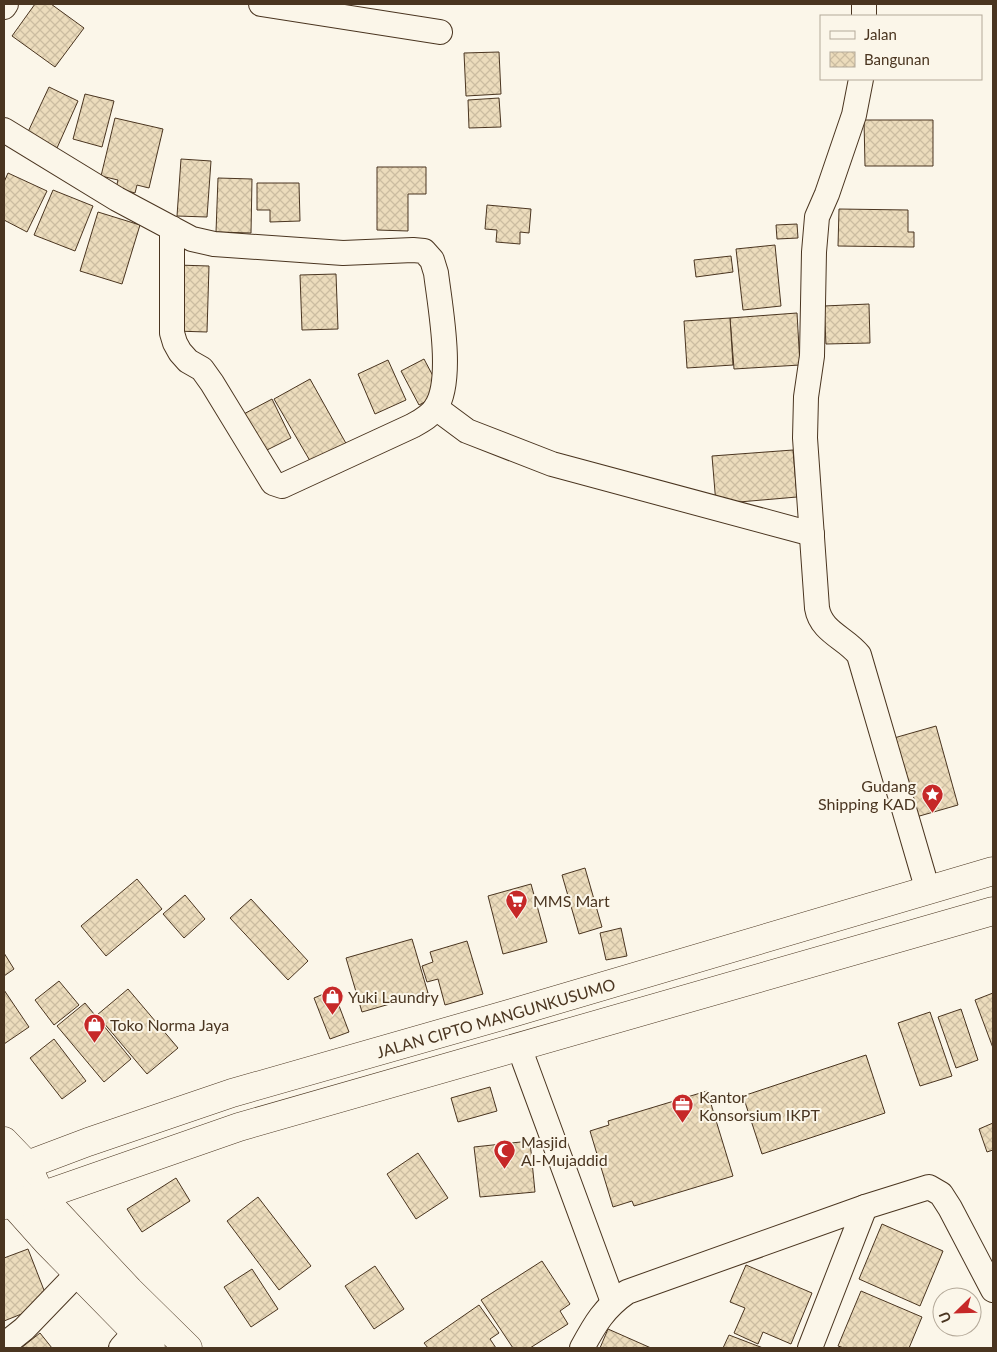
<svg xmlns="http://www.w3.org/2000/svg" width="997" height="1352" viewBox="0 0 997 1352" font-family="Lato,sans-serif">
	<defs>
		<pattern id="building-cross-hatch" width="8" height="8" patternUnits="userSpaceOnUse" patternTransform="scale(1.25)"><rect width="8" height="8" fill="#ecdcbc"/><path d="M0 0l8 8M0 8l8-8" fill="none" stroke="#ccbda1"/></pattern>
	</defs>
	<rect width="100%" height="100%" fill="#fbf6e9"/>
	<!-- building -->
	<g fill="url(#building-cross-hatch)" stroke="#4a3520">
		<polygon points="35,4 51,4 84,28 55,67 12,36"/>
		<polygon points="499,52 501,94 466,96 464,53"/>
		<polygon points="49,87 78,101 57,148 27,134"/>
		<polygon points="85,94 114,101 102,147 73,139"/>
		<polygon points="499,98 501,127 469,128 468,100"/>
		<polygon points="115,118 163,129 149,188 137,185 135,193 116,188 118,180 101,176"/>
		<polygon points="864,120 933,120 933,166 865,166"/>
		<polygon points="181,159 211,161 207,217 177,216"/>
		<polygon points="377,167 426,167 426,194 408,194 408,231 377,230"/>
		<polygon points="8,173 47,191 27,232 4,220 4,182"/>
		<polygon points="218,178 252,179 251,233 216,232"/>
		<polygon points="257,183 299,183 300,221 270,222 270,210 257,210"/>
		<polygon points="53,190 93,206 75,251 34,235"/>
		<polygon points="487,205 531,209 529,233 520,232 520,244 496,242 497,230 485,229"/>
		<polygon points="839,209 908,210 908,232 914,232 914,247 838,246"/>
		<polygon points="98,212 140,225 122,284 80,271"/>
		<polygon points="797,224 798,238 777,239 776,225"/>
		<polygon points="775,245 781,306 743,310 736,249"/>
		<polygon points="731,256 733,272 696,277 694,260"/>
		<polygon points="177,265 209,266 207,332 175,331"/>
		<polygon points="336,274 338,329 302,330 300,275"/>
		<polygon points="869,304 870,343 826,344 824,306"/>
		<polygon points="797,313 800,365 734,369 730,318"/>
		<polygon points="730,318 733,365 687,368 684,321"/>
		<polygon points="424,359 442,393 419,405 401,371"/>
		<polygon points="388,360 406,400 375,414 358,374"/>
		<polygon points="310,379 348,447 313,466 274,399"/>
		<polygon points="272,399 291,438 259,454 240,416"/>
		<polygon points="793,450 797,497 716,504 712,456"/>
		<polygon points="936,726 958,805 916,817 894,738"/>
		<polygon points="585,868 602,927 579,934 562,875"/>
		<polygon points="137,879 162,909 106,956 81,926"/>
		<polygon points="531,884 547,942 503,954 488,896"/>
		<polygon points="185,895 205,919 184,938 163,914"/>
		<polygon points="251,899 308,961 288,980 230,918"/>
		<polygon points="621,928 627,956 606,960 600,933"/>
		<polygon points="412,939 428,993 362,1012 346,958"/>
		<polygon points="467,941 483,994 445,1005 438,979 427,982 422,966 433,962 430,952"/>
		<polygon points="4,953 14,969 4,976"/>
		<polygon points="59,981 79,1005 54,1025 35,1000"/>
		<polygon points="128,989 178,1048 147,1074 97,1015"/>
		<polygon points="4,990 29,1027 4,1044"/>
		<polygon points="333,990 349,1032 330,1039 314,998"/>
		<polygon points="993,993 993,1048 975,1000"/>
		<polygon points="85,1003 131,1059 104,1082 57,1026"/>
		<polygon points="961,1009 978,1060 956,1068 938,1017"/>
		<polygon points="930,1012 952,1076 920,1086 898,1023"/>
		<polygon points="54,1039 86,1081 62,1099 30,1058"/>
		<polygon points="866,1055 885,1113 762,1154 743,1096"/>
		<polygon points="490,1087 497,1111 458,1122 451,1098"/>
		<polygon points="707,1091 733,1176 634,1206 632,1201 613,1207 590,1131 609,1125 608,1121"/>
		<polygon points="993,1123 993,1150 987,1152 979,1129"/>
		<polygon points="530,1141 535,1192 480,1197 474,1147"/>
		<polygon points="418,1153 448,1198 416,1219 387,1174"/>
		<polygon points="176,1178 190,1201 142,1232 127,1209"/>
		<polygon points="258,1197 311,1266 279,1290 227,1221"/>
		<polygon points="882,1224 943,1251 920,1306 859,1279"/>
		<polygon points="28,1249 49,1303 4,1321 4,1258"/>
		<polygon points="542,1261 570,1304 560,1311 568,1324 530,1348 513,1348 481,1300"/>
		<polygon points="746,1265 812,1293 791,1344 763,1332 758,1344 734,1333 745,1308 730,1302"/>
		<polygon points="375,1266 404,1309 374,1329 345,1286"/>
		<polygon points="252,1269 278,1309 251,1327 224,1287"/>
		<polygon points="861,1291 922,1317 909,1348 844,1348 838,1346"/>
		<polygon points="479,1305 499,1333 490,1339 496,1348 428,1348 424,1343"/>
		<polygon points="608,1329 651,1348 600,1348"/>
		<polygon points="40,1333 52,1348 21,1348"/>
		<polygon points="729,1335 763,1348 723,1348"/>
	</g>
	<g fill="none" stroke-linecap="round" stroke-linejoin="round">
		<defs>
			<g id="minor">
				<polyline points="261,4 440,32"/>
				<polyline points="4,7 6,4"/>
				<polyline points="864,16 864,4"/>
				<path d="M861,79L854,115L827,194L817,217L814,252L812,356L806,397L805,438L817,608C821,632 846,638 859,655L928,891"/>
				<path d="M4,130L117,199L192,239L214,244L343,253L413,250L424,251L432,260L436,273C440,306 454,380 436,407C431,416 421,421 412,426L282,486L273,483L212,383L202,369L188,361L180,352L175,343L172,333V228"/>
				<polyline points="436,408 467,431 552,464 812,534"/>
				<polyline points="519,1047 613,1302"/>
				<polyline points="4,1345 24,1329 78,1273"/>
				<polyline points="121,1348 135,1332"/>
				<path d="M582,1348C595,1324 604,1308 627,1292L865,1207L929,1187L941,1194L950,1208L993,1290"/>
				<polyline points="810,1348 865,1207"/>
			</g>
			<g id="tertiary">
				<polyline points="4,1141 27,1165 41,1196 129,1290 188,1348"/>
				<path id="s1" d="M4,1178L27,1165L88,1142L232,1093L512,1013L993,871"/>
				<polyline points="9,1188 13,1204 47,1242 151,1348"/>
				<polyline points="4,1205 13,1204 41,1196 239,1127 993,911"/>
			</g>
		</defs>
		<!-- minor casing -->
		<use href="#minor" stroke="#4a3520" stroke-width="26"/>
		<!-- tertiary casing -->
		<use href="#tertiary" stroke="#4a3520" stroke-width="29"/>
		<!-- minor -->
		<use href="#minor" stroke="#fbf6e9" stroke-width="24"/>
		<!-- tertiary -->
		<use href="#tertiary" stroke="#fbf6e9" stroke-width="28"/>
	</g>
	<!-- icons -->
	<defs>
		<symbol id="sight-pin" viewBox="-11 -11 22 30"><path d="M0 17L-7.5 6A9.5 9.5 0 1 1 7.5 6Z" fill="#c62828" stroke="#fbf6e9"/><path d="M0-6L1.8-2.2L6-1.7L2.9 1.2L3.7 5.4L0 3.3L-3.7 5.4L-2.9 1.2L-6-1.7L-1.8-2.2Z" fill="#fff"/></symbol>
		<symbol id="supermarket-pin" viewBox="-11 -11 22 30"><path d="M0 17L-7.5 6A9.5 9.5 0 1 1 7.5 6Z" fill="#c62828" stroke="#fbf6e9"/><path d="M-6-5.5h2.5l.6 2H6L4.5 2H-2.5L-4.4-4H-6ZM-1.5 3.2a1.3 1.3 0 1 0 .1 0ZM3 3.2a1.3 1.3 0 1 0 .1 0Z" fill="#fff"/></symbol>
		<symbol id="shop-pin" viewBox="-11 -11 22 30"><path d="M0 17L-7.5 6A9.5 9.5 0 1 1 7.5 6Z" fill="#c62828" stroke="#fbf6e9"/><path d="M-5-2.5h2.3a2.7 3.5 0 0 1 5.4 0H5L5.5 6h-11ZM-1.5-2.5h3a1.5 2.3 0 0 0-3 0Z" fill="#fff"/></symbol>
		<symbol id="office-pin" viewBox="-11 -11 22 30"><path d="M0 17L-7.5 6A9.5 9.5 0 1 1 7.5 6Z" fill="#c62828" stroke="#fbf6e9"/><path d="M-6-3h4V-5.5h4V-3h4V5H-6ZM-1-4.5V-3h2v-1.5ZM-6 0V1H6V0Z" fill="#fff"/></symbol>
		<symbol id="mosque-pin" viewBox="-11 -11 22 30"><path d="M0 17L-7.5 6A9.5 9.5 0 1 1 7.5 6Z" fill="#c62828" stroke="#fbf6e9"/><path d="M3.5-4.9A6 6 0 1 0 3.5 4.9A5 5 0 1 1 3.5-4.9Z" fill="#fff"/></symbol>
	</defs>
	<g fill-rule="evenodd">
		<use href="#sight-pin" x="920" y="782" width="25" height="34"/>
		<use href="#supermarket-pin" x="504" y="888" width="25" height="34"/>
		<use href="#shop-pin" x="320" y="984" width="25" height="34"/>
		<use href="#shop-pin" x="82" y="1012" width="25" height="34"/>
		<use href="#office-pin" x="670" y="1092" width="25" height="34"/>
		<use href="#mosque-pin" x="492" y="1138" width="25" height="34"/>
	</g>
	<g text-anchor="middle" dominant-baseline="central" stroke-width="4" stroke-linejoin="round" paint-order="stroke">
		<!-- poi labels -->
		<g font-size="16" fill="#4a3520" stroke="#fbf6e9" text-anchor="start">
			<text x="916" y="785" text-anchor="end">Gudang<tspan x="916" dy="18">Shipping KAD</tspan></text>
			<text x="533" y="900">MMS Mart</text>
			<text x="348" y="996">Yuki Laundry</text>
			<text x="110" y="1024">Toko Norma Jaya</text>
			<text x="699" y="1096">Kantor<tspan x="699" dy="18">Konsorsium IKPT</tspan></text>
			<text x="521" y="1141">Masjid<tspan x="521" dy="18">Al-Mujaddid</tspan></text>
		</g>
		<!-- street labels -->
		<g font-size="16" fill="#4a3520" stroke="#fbf6e9">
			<text stroke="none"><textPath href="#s1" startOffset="518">JALAN CIPTO MANGUNKUSUMO</textPath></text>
		</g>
	</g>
	<!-- border -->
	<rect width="997" height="1352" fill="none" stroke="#4a3520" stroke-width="10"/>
	<!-- legend -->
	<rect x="820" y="15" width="162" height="65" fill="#fbf6e9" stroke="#b4a999"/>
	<rect x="830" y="31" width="25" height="8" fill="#fbf6e9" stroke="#b4a999"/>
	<text x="864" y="40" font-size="15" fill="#4a3520">Jalan</text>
	<rect x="830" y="52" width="25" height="15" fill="url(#building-cross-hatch)" stroke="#b4a999"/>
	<text x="864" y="65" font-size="15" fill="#4a3520">Bangunan</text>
	<!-- north arrow -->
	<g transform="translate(957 1312) rotate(247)"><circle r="24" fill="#fbf6e9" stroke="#b4a999"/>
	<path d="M0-4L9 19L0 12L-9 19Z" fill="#c62828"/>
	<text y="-8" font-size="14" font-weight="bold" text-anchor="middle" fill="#4a3520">U</text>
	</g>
</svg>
